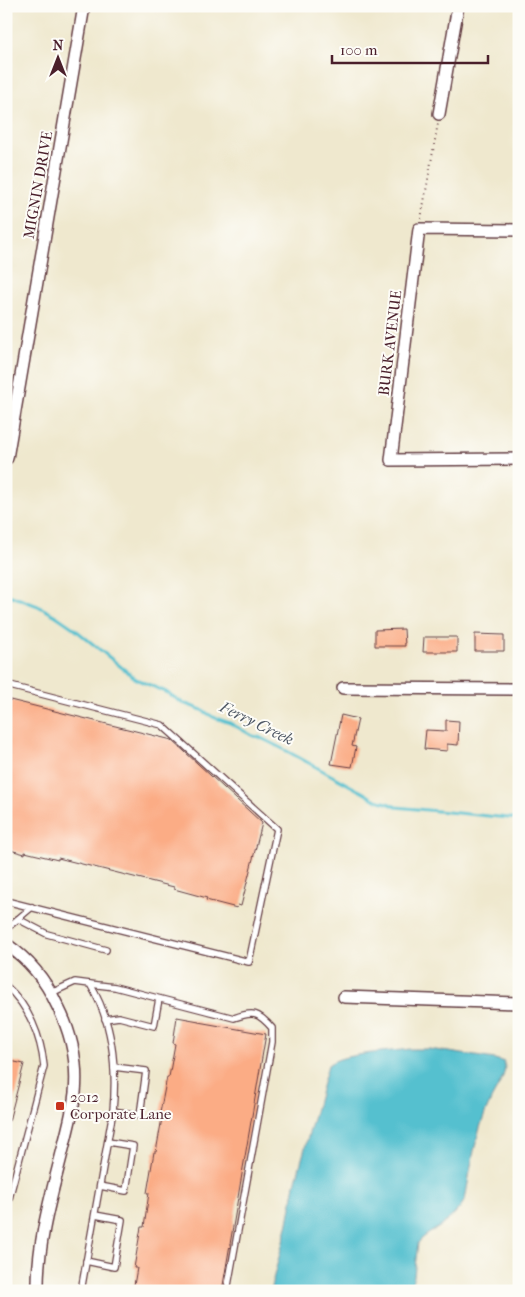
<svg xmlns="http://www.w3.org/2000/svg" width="525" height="1297" viewBox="0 0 525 1297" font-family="'IM FELL French Canon',serif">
	<rect width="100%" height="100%" fill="#fdfcf7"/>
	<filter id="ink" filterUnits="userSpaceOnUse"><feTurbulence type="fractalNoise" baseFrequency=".02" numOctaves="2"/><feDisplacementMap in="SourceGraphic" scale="10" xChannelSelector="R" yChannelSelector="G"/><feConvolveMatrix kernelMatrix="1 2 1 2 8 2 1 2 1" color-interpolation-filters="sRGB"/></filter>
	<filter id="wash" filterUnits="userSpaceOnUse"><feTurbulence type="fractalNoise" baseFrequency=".0096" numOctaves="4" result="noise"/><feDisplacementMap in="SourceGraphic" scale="20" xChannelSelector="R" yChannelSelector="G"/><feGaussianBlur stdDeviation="1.12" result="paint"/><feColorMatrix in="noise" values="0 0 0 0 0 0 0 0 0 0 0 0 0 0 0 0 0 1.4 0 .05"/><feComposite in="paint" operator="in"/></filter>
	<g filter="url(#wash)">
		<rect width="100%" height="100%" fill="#efe8ce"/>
		<!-- water -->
		<path fill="#55c0cf" stroke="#50707d" d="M410,1049H429L495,1059L504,1062C508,1075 495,1090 490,1102C475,1133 471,1167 465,1200C459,1210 451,1218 442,1225C434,1231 424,1235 418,1243L412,1291H270L288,1223L295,1184L328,1065C342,1053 390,1052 410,1049Z"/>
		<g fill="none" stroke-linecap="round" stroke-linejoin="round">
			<!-- stream -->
			<path stroke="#55c0cf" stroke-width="3" d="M6,594L38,606L56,616L72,627L136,679L166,692L183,703L202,710L213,717L230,723L253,736L259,737L285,750L358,790C363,792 367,795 372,798C380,802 389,802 396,807L519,819"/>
		</g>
		<g id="blocks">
			<!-- building -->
			<g fill="#fbac85">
				<polygon points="404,629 405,646 375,646 375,630"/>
				<polygon points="475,634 504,635 504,651 475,651"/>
				<polygon points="424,637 457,637 457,652 423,652"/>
				<polygon points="6,699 172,740 262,823 241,906 238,905 237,908 206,900 207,898 174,889 174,887 58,858 58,860 25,852 25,854 6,849"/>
				<polygon points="341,715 358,719 352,746 356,747 352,767 331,764"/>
				<polygon points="446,720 459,721 458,745 447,744 447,751 424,749 426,730 446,731"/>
				<polygon points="177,1017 199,1021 198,1022 266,1034 222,1291 133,1291 137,1268 134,1268 141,1227 144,1227 149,1193 147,1193 154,1152 156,1152 162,1118 159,1118 167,1077 169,1077 175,1044 173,1043"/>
				<polygon points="6,1060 24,1064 9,1121 6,1121"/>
			</g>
		</g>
	</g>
	<g filter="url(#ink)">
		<use href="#blocks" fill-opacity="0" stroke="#633d43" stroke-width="1"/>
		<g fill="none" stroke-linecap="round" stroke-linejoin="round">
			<defs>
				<g id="service">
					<polyline points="6,685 162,725 277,829 249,962 6,901"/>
					<polyline points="18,919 47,934 106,950"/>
					<polyline points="6,929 32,907"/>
					<path d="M90,984L115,987L234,1018C253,1011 258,1012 272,1028V1042L227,1291"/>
					<path d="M6,986C29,1006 41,1037 44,1066L6,1210"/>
					<path d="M51,993L75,982L90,984C113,1022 117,1067 113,1111L81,1291"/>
					<polyline points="105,1019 119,1017 154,1026 159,999"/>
					<polyline points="113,1111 140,1115 146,1071 114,1067"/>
					<polyline points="100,1186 126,1191 133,1146 108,1142"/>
					<polyline points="86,1261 114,1267 122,1220 95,1215"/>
					<polyline points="6,1290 38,1289"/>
				</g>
				<g id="minor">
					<polyline points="439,114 458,6"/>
					<polyline points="519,230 419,229 391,460 519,459"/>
					<polyline points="7,458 84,6"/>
					<polyline points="343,688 519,689"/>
					<path d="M6,944C28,959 46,981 57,1005C71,1032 78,1062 75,1093C73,1111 68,1128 64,1145C52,1193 37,1241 38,1291"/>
					<polyline points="344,997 519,1003"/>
				</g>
			</defs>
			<!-- service casing -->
			<use href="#service" stroke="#633d43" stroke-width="8"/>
			<!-- minor casing -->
			<use href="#minor" stroke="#633d43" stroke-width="14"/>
			<!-- path -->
			<polyline stroke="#633d43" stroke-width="2" stroke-dasharray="1 4" stroke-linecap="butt" points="421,219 438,123"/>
			<!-- service -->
			<use href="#service" stroke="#fff" stroke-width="5.5"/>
			<!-- minor -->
			<use href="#minor" stroke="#fff" stroke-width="11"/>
		</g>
	</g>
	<!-- markers -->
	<rect fill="#c8321e" stroke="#fdfcf7" stroke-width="2" x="55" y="1101" width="10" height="10" rx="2.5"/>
	<g text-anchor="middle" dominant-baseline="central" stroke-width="4" stroke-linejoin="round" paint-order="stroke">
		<!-- street labels -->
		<g font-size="15" fill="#4a1f2b" stroke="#fdfcf7">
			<text transform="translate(38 185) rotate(-80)">MIGNIN DRIVE</text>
			<text transform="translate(390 343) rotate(-83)">BURK AVENUE</text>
		</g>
		<!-- poi labels -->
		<g font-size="15" fill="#4a1f2b" stroke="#fdfcf7" text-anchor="start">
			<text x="70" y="1097">2012<tspan x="70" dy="17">Corporate Lane</tspan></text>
		</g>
		<!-- water labels -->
		<g font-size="16" font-style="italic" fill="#4e5764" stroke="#fdfcf7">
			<text transform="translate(257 723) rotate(26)">Ferry Creek</text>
		</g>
	</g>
	<!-- margin -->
	<rect width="525" height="1297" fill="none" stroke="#fdfcf7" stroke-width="25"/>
	<!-- north arrow -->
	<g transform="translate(58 58)" stroke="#fdfcf7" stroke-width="4" paint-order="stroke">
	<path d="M0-4L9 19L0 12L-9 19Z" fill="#4a1f2b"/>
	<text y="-8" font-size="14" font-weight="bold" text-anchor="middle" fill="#4a1f2b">N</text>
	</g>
	<!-- scale -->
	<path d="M332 55v8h156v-8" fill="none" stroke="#4a1f2b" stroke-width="2.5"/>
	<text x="340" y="55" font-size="15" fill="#4a1f2b" stroke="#fdfcf7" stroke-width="4" paint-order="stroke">100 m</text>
</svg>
